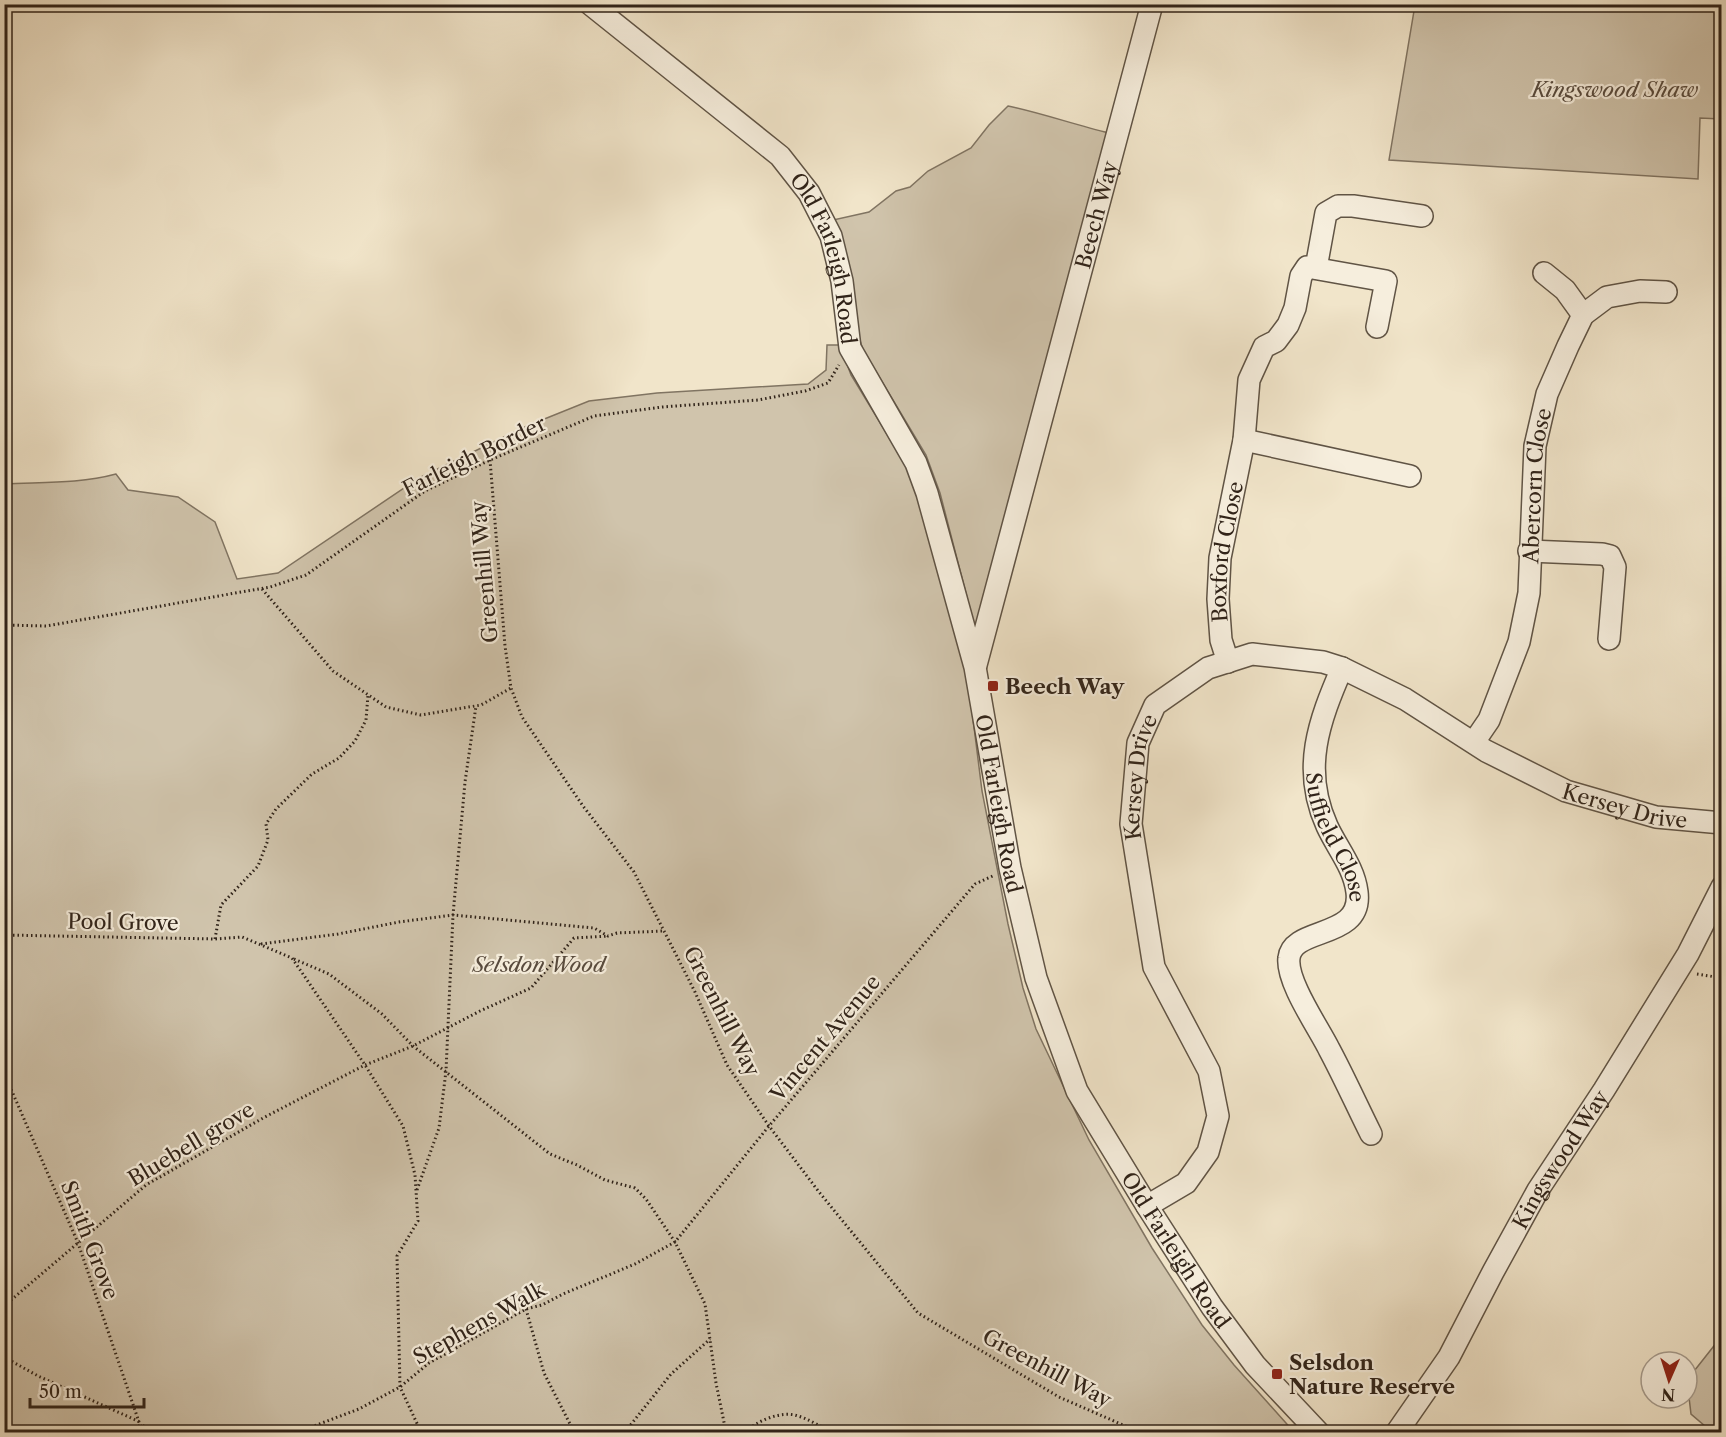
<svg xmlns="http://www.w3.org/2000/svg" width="1726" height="1437" viewBox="0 0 1726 1437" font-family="'Libre Caslon Text',serif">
	<rect width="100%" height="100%" fill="#f1e5ca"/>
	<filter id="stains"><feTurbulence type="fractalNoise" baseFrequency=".00333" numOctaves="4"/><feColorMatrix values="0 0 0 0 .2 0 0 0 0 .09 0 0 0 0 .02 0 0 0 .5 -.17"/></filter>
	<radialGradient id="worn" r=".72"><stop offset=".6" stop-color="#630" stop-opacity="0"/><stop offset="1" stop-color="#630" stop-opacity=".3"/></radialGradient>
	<!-- green -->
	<g fill="#d0c4ac" stroke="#807462" stroke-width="1.5">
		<polygon points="1415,5 1721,5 1721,119 1700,118 1698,179 1389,160"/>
		<path d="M1008,106C1042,113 1075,125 1109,133L977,636L940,493L926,455L863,350L854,321L833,220L869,212L896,191L910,187L928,171L971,148L989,125Z"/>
		<path d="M827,345H840L851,375L904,462L918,495L967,671L982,791L1008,924L1023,988L1036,1029L1089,1140L1152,1248L1202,1325L1234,1365L1294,1432H5L4,484C43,482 79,484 116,474L128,490L178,497L215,522L237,579L278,573L419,478L527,426L589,401L657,393L808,384L826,370Z"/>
		<polygon points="1721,1337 1721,1432 1712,1432 1691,1414 1687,1380"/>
	</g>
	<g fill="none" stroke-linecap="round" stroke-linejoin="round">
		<defs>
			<g id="minor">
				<path id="s1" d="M590,4L780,156L809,193L831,236L842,281L850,348L916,463L927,493L975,667L1010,868L1036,978L1077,1091L1147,1206L1212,1307L1255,1365L1318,1432"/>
				<polyline points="1316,268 1326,213 1338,206 1353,206 1422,216"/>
				<polyline points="1544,273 1565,290 1583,315"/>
				<polyline points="1244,440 1410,476"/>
				<polyline points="1529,551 1602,554 1610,556 1615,567 1609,639"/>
				<path id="s2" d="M1228,662L1221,640L1218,599L1220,558L1244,440L1249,380L1264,347L1276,341L1288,325L1295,308L1301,276L1307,267L1386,281L1377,327"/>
				<path id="s3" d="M976,665L1152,4"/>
				<path id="s4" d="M1342,668C1319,721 1301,769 1327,826C1337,848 1354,867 1357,892C1363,940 1292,926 1289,958C1286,981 1318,1027 1329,1049C1344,1077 1357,1106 1371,1134"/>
				<path id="s5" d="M1474,742L1489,720L1519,642L1529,593L1535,446L1547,394L1568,346L1583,315L1607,297L1640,291L1666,292"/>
				<path id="s6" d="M1147,1206L1186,1183L1208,1152L1218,1116L1209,1071L1154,967L1131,824L1138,743L1155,705L1208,668L1252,654L1323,662L1342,668L1405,699L1486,751L1566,791L1656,817L1722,823"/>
				<path id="s7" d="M1397,1432L1449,1357L1493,1272L1538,1190L1604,1090L1688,954L1722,887"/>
			</g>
		</defs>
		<!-- minor casing -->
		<use href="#minor" stroke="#605445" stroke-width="24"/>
		<!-- path -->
		<g stroke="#302319" stroke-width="3" stroke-dasharray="1.5 3" stroke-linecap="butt">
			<polyline points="490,460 505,646 511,688 522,717 583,806 634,872 695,992 727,1065 769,1126 819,1192 918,1313 1059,1397 1139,1432"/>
			<polyline points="262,589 333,671 386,707 421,715 481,705 511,688"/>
			<polyline points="4,625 46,626 270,587 306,575 425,491 490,460 594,416 662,407 758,400 805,391 828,383 839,365"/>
			<polyline points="4,935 215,939 242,937 292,958 365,1065 403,1126 415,1175 418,1221 397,1256 400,1387 421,1432"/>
			<polyline points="215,939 221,905 258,866 268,840 266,824 276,809 312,774 339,758 355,741 366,720 368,695"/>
			<polyline points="261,944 338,934 399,922 453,915 594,928 608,936 617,933 663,931"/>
			<polyline points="294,959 329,974 382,1014 413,1046 550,1154 577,1165 605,1180 635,1188 646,1199 675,1242 705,1304 716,1383 726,1432"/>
			<polyline points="1697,974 1722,978"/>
			<polyline points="4,1073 78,1243 140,1425 146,1432"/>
			<polyline points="417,1190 439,1128 446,1071 453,915 465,782 476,706"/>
			<polyline points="4,1306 146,1185 263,1118 365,1065 413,1046 480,1011 531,988 574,938 608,936"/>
			<polyline points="526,1309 544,1373 571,1426 587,1432"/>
			<polyline points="4,1357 38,1376 140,1422"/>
			<polyline points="132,1432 140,1425 165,1432"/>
			<polyline points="298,1432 359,1409 400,1387 429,1363 526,1309 542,1305 563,1294 635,1264 675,1242 769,1126 975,884 995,875"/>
			<polyline points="564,1432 571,1426"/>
			<polyline points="625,1432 671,1374 710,1339"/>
			<path d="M746,1432C756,1421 782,1410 798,1416C812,1420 822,1429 837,1432"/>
		</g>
		<!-- minor -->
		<use href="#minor" stroke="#f6eedd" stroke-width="21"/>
	</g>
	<!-- markers -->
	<g fill="#8f2418" stroke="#f6eedd" stroke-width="2">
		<rect x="987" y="680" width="12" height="12" rx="3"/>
		<rect x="1271" y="1368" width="12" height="12" rx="3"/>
	</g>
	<g text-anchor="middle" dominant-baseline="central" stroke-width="4.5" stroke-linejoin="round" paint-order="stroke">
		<!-- park labels -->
		<g font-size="21" font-style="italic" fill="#584b3e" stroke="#f6eedd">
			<text x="1615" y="89">Kingswood Shaw</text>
			<text x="539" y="964">Selsdon Wood</text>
		</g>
		<!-- street labels -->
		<g font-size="21" fill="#302319" stroke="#f6eedd">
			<text stroke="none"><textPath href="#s3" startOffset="466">Beech Way</textPath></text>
			<text stroke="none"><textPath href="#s1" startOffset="358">Old Farleigh Road</textPath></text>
			<text transform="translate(474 456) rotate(-26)">Farleigh Border</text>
			<text stroke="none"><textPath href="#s5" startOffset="268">Abercorn Close</textPath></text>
			<text stroke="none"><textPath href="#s2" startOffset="112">Boxford Close</textPath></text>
			<text transform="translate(484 572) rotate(-95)">Greenhill Way</text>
			<text stroke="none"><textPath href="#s6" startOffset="477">Kersey Drive</textPath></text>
			<text stroke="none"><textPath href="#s1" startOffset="936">Old Farleigh Road</textPath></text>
			<text stroke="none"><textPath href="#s6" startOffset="1071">Kersey Drive</textPath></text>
			<text stroke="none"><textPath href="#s4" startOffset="178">Suffield Close</textPath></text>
			<text transform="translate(123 922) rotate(1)">Pool Grove</text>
			<text transform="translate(722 1011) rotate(63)">Greenhill Way</text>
			<text transform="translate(825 1038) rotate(-50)">Vincent Avenue</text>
			<text transform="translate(191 1144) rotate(-31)">Bluebell grove</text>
			<text stroke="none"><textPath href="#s7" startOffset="318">Kingswood Way</textPath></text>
			<text transform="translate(90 1240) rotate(69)">Smith Grove</text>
			<text stroke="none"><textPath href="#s1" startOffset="1422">Old Farleigh Road</textPath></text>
			<text transform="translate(479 1323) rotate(-29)">Stephens Walk</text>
			<text transform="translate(1047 1368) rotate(28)">Greenhill Way</text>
		</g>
		<!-- poi labels -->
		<g font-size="21" font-weight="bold" fill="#302319" stroke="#f6eedd" text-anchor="start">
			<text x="1005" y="686">Beech Way</text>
			<text x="1289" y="1362">Selsdon<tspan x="1289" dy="24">Nature Reserve</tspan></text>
		</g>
	</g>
	<!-- margin -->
	<rect width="1726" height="1437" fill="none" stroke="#f1e5ca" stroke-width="24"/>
	<rect x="6" y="6" width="1714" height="1425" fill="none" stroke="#302319" stroke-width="3"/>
	<rect x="12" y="12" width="1702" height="1413" fill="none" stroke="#302319" stroke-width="1.5"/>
	<!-- north arrow -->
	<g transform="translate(1669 1380) rotate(183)"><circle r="28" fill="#f6eedd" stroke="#a79d8f" stroke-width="1.5"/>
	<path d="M0-4.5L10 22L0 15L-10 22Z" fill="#8f2418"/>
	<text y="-9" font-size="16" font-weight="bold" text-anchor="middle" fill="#302319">N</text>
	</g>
	<!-- scale -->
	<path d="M30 1398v9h114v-9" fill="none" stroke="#302319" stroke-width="3"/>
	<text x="39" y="1398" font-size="18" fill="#302319" stroke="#f6eedd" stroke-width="4.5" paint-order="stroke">50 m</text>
	<rect width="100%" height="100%" filter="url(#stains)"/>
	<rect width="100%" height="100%" fill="url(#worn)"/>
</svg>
